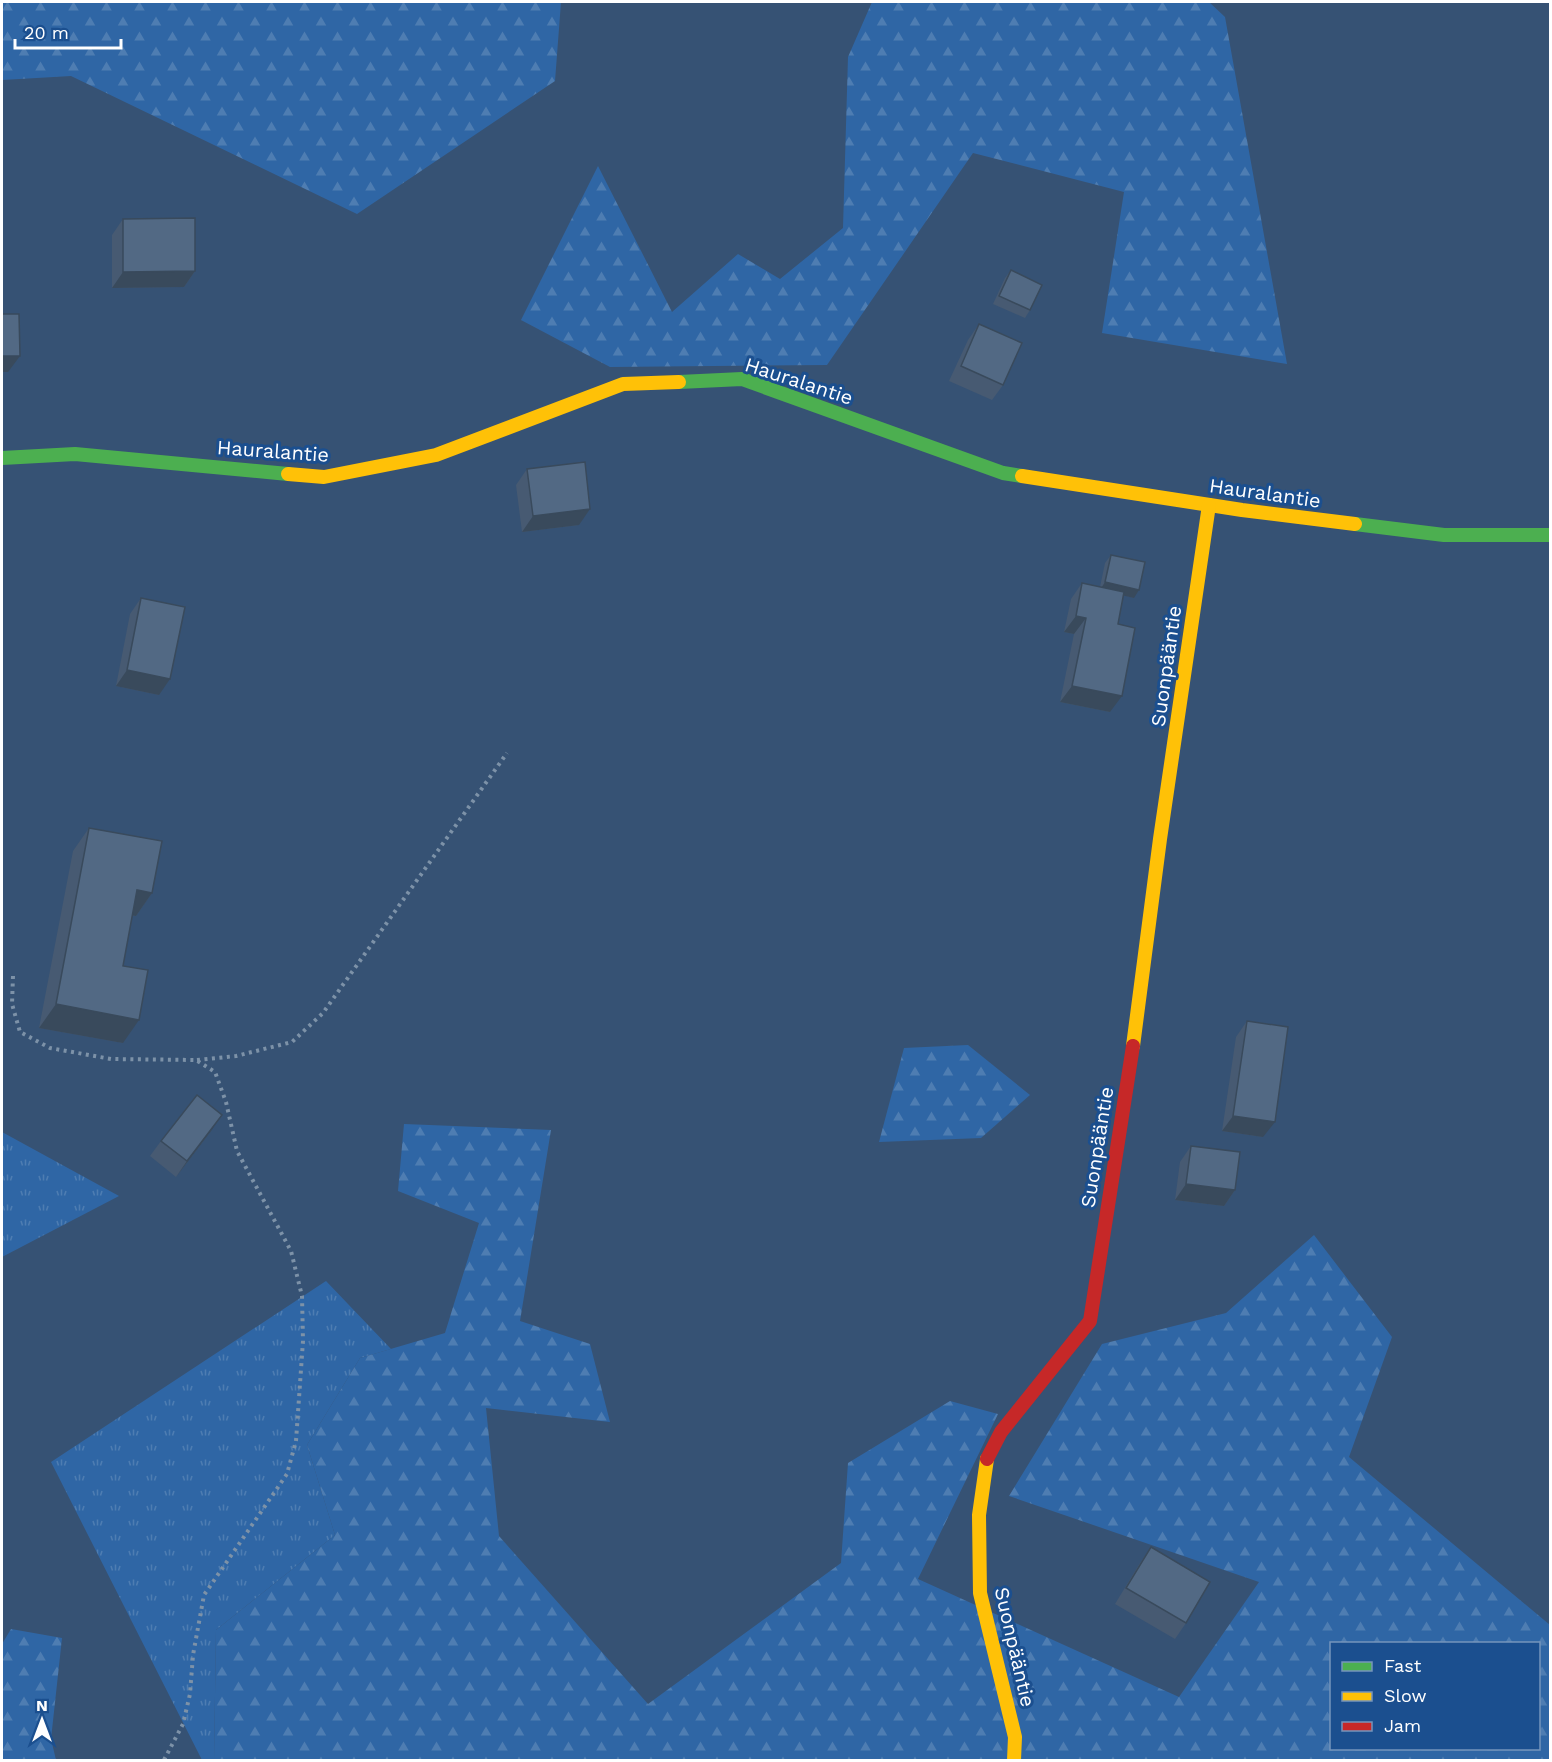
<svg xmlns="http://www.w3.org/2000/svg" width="1552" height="1762" viewBox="0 0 1552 1762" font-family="'Work Sans',sans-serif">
	<defs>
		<pattern id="grass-tufts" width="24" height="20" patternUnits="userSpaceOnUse" patternTransform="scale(1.5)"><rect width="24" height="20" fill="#2f66a5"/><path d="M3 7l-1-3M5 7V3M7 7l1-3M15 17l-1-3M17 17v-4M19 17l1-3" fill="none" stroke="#4e7db2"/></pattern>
		<pattern id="forest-firs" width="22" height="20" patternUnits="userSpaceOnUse" patternTransform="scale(1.5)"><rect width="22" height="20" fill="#2f66a5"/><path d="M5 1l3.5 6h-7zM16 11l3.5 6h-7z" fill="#4e7db2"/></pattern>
	</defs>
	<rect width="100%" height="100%" fill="#365274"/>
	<!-- grass -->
	<g fill="url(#grass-tufts)">
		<polygon points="2,1132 119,1196 2,1257"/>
		<polygon points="326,1281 391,1349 360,1358 307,1445 335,1535 216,1630 214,1760 202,1760 51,1462"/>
	</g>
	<!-- forest -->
	<g fill="url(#forest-firs)" fill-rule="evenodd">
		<polygon points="2,2 561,2 555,81 357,214 71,76 2,80"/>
		<polygon points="872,2 1209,2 1225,17 1287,364 1102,333 1124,192 973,153 827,365 610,367 521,320 598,166 672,312 738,254 780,279 843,228 848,57"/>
		<polygon points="968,1045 1030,1095 981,1138 879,1142 904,1048"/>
		<path d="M404,1124L551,1130L520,1321L590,1344L610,1422L486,1408L499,1536L648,1704L841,1563L848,1463L950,1401L998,1414L918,1579L1179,1697L1259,1582L1009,1496L1102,1344L1226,1313L1314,1235L1392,1337L1349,1457L1550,1625V1760H214L216,1630L335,1535L307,1445L360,1358L445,1333L479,1223L398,1191ZM1332,1644H1538V1748H1332Z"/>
		<polygon points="11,1629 62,1638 51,1739 56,1760 2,1760 2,1644"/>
	</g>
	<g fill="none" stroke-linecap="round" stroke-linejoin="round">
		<!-- path -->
		<g stroke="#7d92a8" stroke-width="4" stroke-dasharray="3 4.5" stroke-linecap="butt">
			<polyline points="13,976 12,1004 20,1032 50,1048 111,1059 196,1060 215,1072 226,1102 237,1151 291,1251 302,1296 303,1341 296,1441 287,1474 204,1595 193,1655 190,1694 183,1724 164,1760"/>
			<polyline points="197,1060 236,1056 292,1042 323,1013 507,753"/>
		</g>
		<!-- fast -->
		<g stroke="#4caf50" stroke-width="14">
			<polyline points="679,382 742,379 1003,473 1022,476"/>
			<polyline points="2,458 75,454 288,474"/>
			<polyline points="1355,524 1444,535 1550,535"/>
		</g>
		<!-- slow -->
		<g stroke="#ffc107" stroke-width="14">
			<polyline points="288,474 324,477 436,455 623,384 679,382"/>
			<polyline points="1022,476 1242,510 1355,524"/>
			<polyline points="1133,1046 1160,839 1209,505"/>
			<polyline points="987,1459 979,1515 980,1593 1015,1737 1014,1760"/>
		</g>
		<!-- jam -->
		<polyline stroke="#c62828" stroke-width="14" points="987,1459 1001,1432 1090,1321 1133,1046"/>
	</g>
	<!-- wall -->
	<g fill="#475a72">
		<polygon points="123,219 195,271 184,287 112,288 112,235"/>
		<polygon points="1011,270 1030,310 1025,318 993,304 1005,278"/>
		<polygon points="979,324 1003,385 992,400 949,381 968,340"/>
		<polygon points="527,469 579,525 522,532 516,485"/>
		<polygon points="1111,555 1134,598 1123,595 1118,624 1110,712 1060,702 1074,634 1064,632 1071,599 1082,583 1100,587 1105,563"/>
		<polygon points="141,598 159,695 116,686 130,614"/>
		<polygon points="89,828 152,893 136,916 132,916 123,966 123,1043 39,1028 73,851"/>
		<polygon points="1247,1021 1263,1137 1222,1131 1236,1037"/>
		<polygon points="211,1131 176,1177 150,1156 161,1141"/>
		<polygon points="1191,1146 1235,1190 1224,1206 1175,1200 1180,1162"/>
		<polygon points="1151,1547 1186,1623 1175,1639 1115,1604 1140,1563"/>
	</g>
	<!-- shaded-wall -->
	<g fill="#394a5c">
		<polygon points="195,271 184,287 112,288 123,272"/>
		<polygon points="2,356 20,356 8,372 2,372"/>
		<polygon points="590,509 579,525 522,532 533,516"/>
		<polygon points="1105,582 1139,590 1134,598 1100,590"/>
		<polygon points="1076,616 1086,618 1074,634 1064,632"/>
		<polygon points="127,670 170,679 159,695 116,686"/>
		<polygon points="1072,686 1122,696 1110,712 1060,702"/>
		<polygon points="137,890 152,893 136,916 121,914"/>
		<polygon points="56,1004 139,1020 123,1043 39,1028"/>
		<polygon points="222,1115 211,1131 176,1177 187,1161"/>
		<polygon points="1233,1116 1275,1122 1263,1137 1222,1131"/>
		<polygon points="1186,1184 1235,1190 1224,1206 1175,1200"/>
	</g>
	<!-- building -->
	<g fill="#526984" stroke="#394a5c" stroke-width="1.5">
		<polygon points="195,218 195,271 123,272 123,219"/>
		<polygon points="1011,270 1042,285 1030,310 999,296"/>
		<polygon points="2,314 19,314 20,356 2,356"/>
		<polygon points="979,324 1022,343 1003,385 961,366"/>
		<polygon points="585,462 590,509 533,516 527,469"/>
		<polygon points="1111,555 1145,562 1139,590 1105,582"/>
		<polygon points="1082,583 1124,592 1118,624 1135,628 1122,696 1072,686 1086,618 1076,616"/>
		<polygon points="141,598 185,607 170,679 127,670"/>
		<polygon points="89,828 162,841 152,893 137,890 123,966 148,970 139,1020 56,1004"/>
		<polygon points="1247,1021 1288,1027 1275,1122 1233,1116"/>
		<polygon points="197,1095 222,1115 187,1161 161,1141"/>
		<polygon points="1191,1146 1240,1152 1235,1190 1186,1184"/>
		<polygon points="1151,1547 1210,1582 1186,1623 1126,1588"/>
	</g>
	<g text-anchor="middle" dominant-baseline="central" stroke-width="6" stroke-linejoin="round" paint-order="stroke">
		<!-- street labels -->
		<g font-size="20" fill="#fff" stroke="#1b4f8f">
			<text transform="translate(799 381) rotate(18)">Hauralantie</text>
			<text transform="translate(273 451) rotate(4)">Hauralantie</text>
			<text transform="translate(1265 493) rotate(8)">Hauralantie</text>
			<text transform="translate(1166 666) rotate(-82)">Suonpääntie</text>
			<text transform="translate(1097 1147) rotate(-81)">Suonpääntie</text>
			<text transform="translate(1015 1647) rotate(77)">Suonpääntie</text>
		</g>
	</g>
	<!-- border -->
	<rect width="1552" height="1762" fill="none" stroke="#ffffff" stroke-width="6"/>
	<!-- legend -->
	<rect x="1330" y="1642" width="210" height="108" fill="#1b4f8f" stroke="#7695bc" stroke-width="1.5"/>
	<rect x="1342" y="1662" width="30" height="9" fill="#4caf50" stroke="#7695bc" stroke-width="1.5"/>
	<text x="1384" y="1672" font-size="18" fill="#ffffff">Fast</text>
	<rect x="1342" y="1692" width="30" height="9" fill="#ffc107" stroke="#7695bc" stroke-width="1.5"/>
	<text x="1384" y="1702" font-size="18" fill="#ffffff">Slow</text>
	<rect x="1342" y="1722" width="30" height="9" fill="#c62828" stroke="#7695bc" stroke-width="1.5"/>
	<text x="1384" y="1732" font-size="18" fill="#ffffff">Jam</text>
	<!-- north arrow -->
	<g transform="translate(42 1720)" stroke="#1b4f8f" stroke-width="4.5" paint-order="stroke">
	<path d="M0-4.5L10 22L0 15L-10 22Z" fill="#ffffff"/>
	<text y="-9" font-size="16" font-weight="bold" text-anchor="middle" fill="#ffffff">N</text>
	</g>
	<!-- scale -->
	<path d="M15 39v9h106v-9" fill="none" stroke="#ffffff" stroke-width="3"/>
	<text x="24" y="39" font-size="18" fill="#ffffff" stroke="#1b4f8f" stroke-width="4.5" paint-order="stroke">20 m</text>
</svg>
